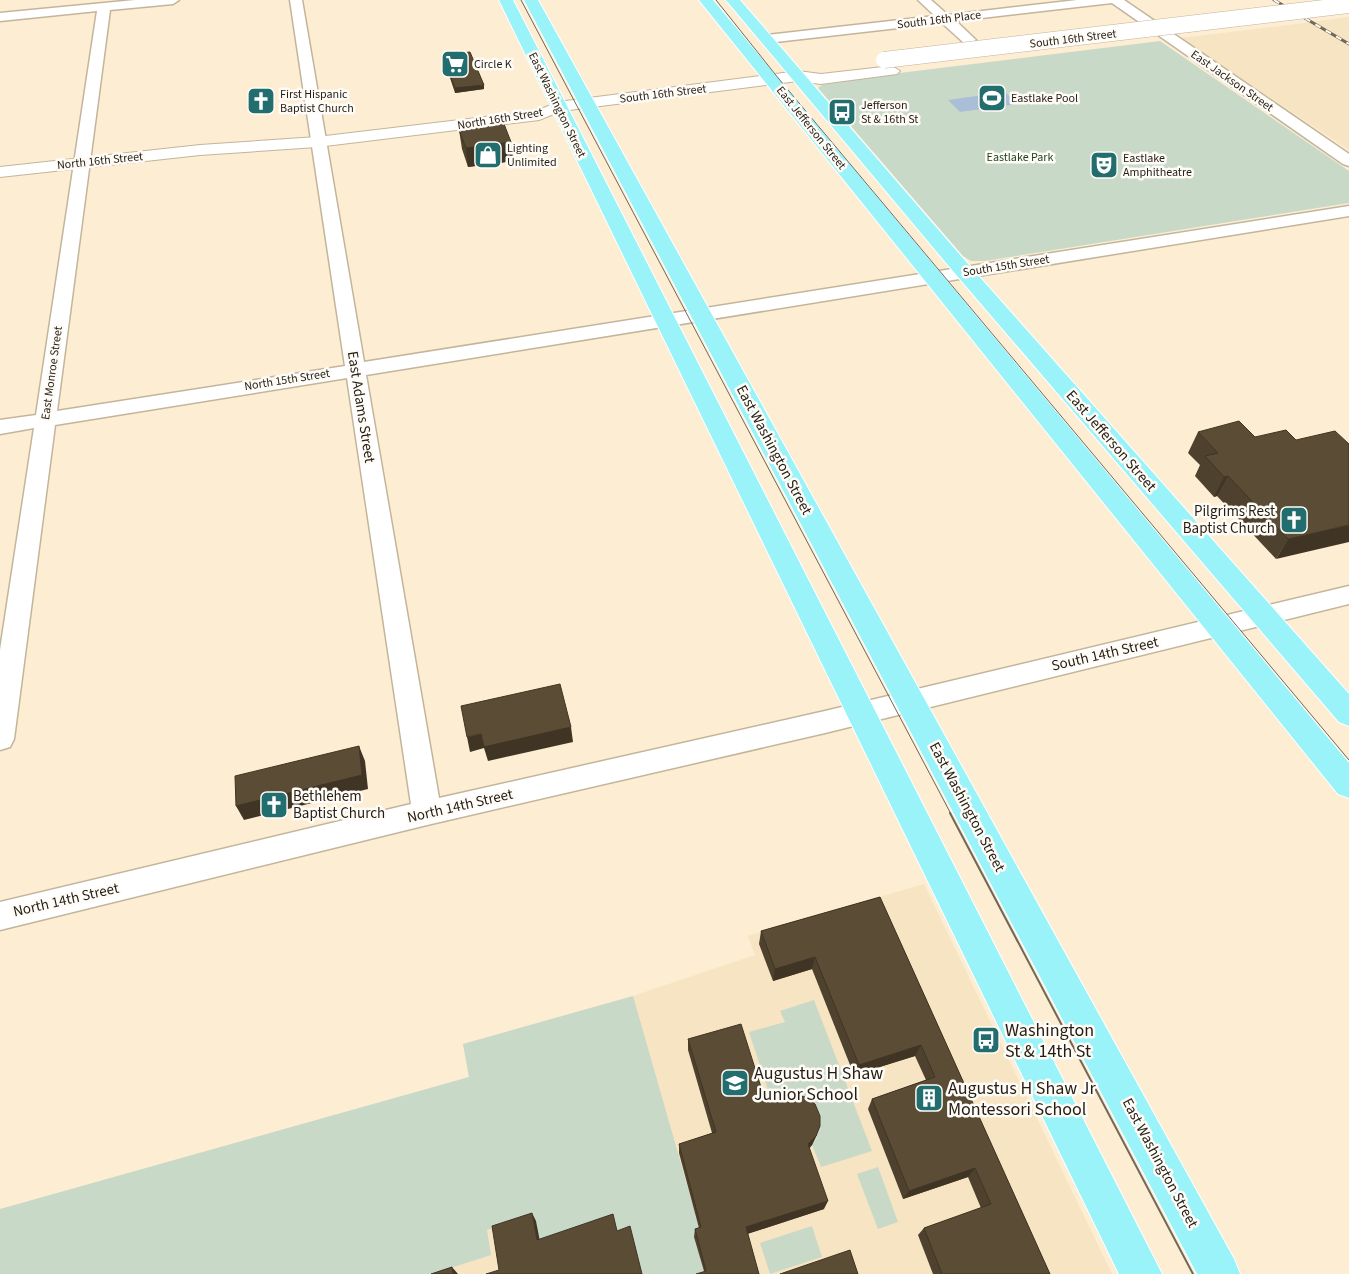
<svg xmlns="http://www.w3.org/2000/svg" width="1349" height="1274" viewBox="0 0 1349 1274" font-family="'Source Sans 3',sans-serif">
	<rect width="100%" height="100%" fill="#fcedd3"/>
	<!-- built -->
	<g fill="#f7e4c2">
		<polygon points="1349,17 1349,150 1181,38 1305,23"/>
		<polygon points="924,884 1112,1274 0,1274 429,1090 469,1077 463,1044 633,996 755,955 748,936"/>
	</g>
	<!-- green -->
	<g fill="#c9d9c8">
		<polygon points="1160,41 1349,171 1349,203 985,261 971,261 963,256 818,88 826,82"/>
		<polygon points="633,996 692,1202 728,1190 705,1274 642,1274 541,1247 516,1221 487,1230 491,1255 432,1274 0,1274 0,1209 469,1077 463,1044"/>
		<polygon points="814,1000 872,1151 821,1167 812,1145 817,1137 816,1126 775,1111 749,1032 785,1022 780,1011"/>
		<polygon points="878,1167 898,1222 878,1229 857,1174"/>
		<polygon points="812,1226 822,1257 770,1274 760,1243"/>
	</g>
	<!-- water -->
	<polygon fill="#aabfd7" points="1005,92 1018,104 960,112 948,100"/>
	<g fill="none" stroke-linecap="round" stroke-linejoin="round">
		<defs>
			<g id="minor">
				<polygon points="135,0 179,0 173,4 110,10 57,411 345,366 290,0 302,0 364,362 1349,206 1349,216 366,375 439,798 825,711 1349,586 1349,604 825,733 427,825 0,930 0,902 411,804 347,378 55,425 14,739 10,747 0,750 0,650 34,428 0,434 0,420 36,415 97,11 0,21 0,13"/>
				<polygon points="918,0 931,0 948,15 1077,0 1124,0 1349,154 1349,166 1343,164 1112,3 956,21 976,40 969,44 964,43 942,23 767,43 760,39 767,35 935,16"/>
			</g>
			<polygon id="secondary" points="892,66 900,71 897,74 821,84 798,81 561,111 539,120 317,147 200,155 0,177 0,167 200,145 317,137 536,111 558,102 798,71 821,74"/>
			<g id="primary">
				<polygon points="499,0 513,0 1162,1274 1119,1274"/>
				<polygon points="524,0 538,0 1234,1259 1240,1274 1197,1274"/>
				<polygon points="699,0 713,0 1349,763 1349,798 1338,794"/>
				<polygon points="726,0 740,0 961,256 1349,694 1349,726 1339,722 947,264"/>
			</g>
		</defs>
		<!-- minor casing -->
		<use href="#minor" stroke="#c3b59b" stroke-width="3"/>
		<!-- secondary casing -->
		<use href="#secondary" stroke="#c3b59b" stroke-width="2"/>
		<!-- primary casing -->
		<use href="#primary" stroke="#fff" stroke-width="2"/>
		<!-- minor -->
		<use href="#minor" fill="#fff" fill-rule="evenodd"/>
		<!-- secondary -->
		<use href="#secondary" fill="#fff" fill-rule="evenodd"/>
		<!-- primary -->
		<use href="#primary" fill="#9af3f8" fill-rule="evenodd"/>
		<!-- tram-far1 -->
		<g stroke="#726859" stroke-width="1">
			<polyline points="521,0 951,814"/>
			<polyline points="716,0 779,79 1349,760"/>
		</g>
		<!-- tram -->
		<polyline stroke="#726859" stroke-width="2" points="950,813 1193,1274"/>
		<defs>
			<polyline id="rail" points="1274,0 1349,44"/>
		</defs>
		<!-- rail casing -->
		<use href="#rail" stroke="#726859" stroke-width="3"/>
		<!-- rail -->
		<use href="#rail" stroke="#fffcf7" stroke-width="2" stroke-dasharray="6" stroke-linecap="butt"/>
		<defs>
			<polyline id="secondary-bridge" points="884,60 1349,5"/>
		</defs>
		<!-- secondary-bridge casing -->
		<use href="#secondary-bridge" stroke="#c3b59b" stroke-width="17" stroke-linecap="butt"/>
		<!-- secondary-bridge -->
		<use href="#secondary-bridge" stroke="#fff" stroke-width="16"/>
	</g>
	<!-- wall -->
	<g fill="#4e412e">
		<polygon points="443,55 484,89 455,93 444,60"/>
		<polygon points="459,130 511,142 514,161 468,167 462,149"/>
		<polygon points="1198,432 1255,437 1348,444 1276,559 1217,496 1214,497 1195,476 1200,465 1188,453"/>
		<polygon points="880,897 1050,1274 933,1274 918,1235 924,1228 981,1208 968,1177 903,1199 868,1109 872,1099 926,1080 915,1056 854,1075 812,969 773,981 759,944 761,931"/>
		<polygon points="688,1039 766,1103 817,1135 812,1145 809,1149 824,1209 747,1234 759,1274 704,1271 694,1237 695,1229 699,1228 679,1153 679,1144 712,1133 688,1050"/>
	</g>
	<!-- shaded-wall -->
	<g fill="#403525">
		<polygon points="484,85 484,89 455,93 455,88"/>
		<polygon points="511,142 514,161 468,167 466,148"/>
		<polygon points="1228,476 1217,496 1214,497 1224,477"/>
		<polygon points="1349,525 1349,542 1276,559 1288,539"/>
		<polygon points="571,727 573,742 488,761 484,748 470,752 467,737 481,734"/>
		<polygon points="359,746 365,761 368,789 244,820 236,806"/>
		<polygon points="815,957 812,969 773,981 775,969"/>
		<polygon points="921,1045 915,1056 854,1075 859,1065"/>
		<polygon points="820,1126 812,1145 804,1153 808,1144"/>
		<polygon points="975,1168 968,1177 903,1199 909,1191"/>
		<polygon points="828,1201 824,1209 744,1235 746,1227"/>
		<polygon points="532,1213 536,1221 541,1247 537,1240"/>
		<polygon points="452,1267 458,1274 453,1274"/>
	</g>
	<!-- building -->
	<g fill="#5b4c35" stroke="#403525">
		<polygon points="470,52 484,85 455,88 443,55"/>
		<polygon points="504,124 511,142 466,148 459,130"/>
		<polygon points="1239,421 1255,437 1286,430 1296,440 1335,431 1349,444 1349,525 1288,539 1228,476 1224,477 1205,456 1218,453 1198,432"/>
		<polygon points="560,684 571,727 484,747 481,734 467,737 461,706"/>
		<polygon points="359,746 362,775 236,806 235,776"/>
		<polygon points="880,897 1050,1274 942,1274 924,1228 991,1204 975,1168 909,1191 872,1099 935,1077 921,1045 859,1065 815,957 775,969 761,931"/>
		<polygon points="741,1024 766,1103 796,1095 805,1097 815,1104 820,1116 820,1126 816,1136 808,1144 828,1201 746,1227 759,1274 696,1274 706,1271 695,1229 701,1227 679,1144 716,1132 688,1039"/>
		<polygon points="532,1213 537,1240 613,1214 617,1231 630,1226 642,1274 486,1274 499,1270 492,1226"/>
		<polygon points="850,1250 858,1274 780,1274"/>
		<polygon points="452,1267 453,1274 431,1274"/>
	</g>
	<!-- icons -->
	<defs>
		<symbol id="supermarket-square" viewBox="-11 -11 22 22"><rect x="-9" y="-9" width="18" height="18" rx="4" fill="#226d6e" stroke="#fffcf7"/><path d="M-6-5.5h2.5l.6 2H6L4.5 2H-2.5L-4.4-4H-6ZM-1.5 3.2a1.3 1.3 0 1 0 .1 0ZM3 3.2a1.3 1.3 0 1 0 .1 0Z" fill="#fff"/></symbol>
		<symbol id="stadium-square" viewBox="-11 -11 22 22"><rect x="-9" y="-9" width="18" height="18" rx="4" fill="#226d6e" stroke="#fffcf7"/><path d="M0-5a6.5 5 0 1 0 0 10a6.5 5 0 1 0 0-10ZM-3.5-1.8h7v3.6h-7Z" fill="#fff"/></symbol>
		<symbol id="church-square" viewBox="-11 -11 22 22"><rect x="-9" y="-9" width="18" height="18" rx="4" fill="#226d6e" stroke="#fffcf7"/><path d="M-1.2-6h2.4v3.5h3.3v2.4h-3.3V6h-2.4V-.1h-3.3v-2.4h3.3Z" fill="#fff"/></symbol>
		<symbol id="bus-square" viewBox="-11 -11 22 22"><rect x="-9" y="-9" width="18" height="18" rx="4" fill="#226d6e" stroke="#fffcf7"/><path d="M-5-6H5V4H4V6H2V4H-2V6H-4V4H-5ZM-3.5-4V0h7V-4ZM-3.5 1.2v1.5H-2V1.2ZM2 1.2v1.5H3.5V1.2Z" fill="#fff"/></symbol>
		<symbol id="shop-square" viewBox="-11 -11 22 22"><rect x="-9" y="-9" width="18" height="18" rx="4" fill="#226d6e" stroke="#fffcf7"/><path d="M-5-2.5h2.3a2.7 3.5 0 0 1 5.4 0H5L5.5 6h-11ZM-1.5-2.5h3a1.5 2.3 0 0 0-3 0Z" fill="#fff"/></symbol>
		<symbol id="theatre-square" viewBox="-11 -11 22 22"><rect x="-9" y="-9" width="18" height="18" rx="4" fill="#226d6e" stroke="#fffcf7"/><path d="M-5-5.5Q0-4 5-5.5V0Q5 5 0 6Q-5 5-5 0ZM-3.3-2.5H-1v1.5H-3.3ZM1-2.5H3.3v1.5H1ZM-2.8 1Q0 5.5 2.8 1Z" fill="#fff"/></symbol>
		<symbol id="school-square" viewBox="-11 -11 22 22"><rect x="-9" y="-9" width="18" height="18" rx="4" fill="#226d6e" stroke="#fffcf7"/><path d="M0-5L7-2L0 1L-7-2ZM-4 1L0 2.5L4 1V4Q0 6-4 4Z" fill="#fff"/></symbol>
		<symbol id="building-square" viewBox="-11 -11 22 22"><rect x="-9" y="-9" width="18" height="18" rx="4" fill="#226d6e" stroke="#fffcf7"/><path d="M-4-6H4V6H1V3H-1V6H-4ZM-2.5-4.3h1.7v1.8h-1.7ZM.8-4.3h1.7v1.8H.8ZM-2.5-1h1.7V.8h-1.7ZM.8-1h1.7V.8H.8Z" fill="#fff"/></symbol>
	</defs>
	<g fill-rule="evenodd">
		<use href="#supermarket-square" x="439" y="48" width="32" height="32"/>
		<use href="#stadium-square" x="976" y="82" width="32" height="32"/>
		<use href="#church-square" x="245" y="85" width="32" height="32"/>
		<use href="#bus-square" x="826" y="96" width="32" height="32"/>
		<use href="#shop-square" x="472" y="139" width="32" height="32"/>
		<use href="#theatre-square" x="1088" y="149" width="32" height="32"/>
		<use href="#church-square" x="1278" y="504" width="32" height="32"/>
		<use href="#church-square" x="258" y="789" width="32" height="32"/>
		<use href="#bus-square" x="970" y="1024" width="32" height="32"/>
		<use href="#school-square" x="719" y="1067" width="32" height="32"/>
		<use href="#building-square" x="913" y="1082" width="32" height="32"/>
	</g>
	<g text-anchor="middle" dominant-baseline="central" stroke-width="5" stroke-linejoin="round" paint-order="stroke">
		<!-- far-street labels -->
		<g font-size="12" fill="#231d14" stroke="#fffcf7">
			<text transform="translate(939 20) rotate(-7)">South 16th Place</text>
			<text transform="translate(1073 39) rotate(-7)">South 16th Street</text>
			<text transform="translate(1232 81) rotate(35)">East Jackson Street</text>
			<text transform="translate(663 94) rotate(-7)">South 16th Street</text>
			<text transform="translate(557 105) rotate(64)">East Washington Street</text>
			<text transform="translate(500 119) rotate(-9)">North 16th Street</text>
			<text transform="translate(811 128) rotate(51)">East Jefferson Street</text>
			<text transform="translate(100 161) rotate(-6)">North 16th Street</text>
			<text transform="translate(1006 266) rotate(-9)">South 15th Street</text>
			<text transform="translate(52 373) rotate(-82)">East Monroe Street</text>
			<text transform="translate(287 380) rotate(-9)">North 15th Street</text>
		</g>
		<!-- far-poi labels -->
		<g font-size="12" fill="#231d14" stroke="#fffcf7" text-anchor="start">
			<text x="474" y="64">Circle K</text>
			<text x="280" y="94">First Hispanic<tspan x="280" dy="14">Baptist Church</tspan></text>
			<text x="1011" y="98">Eastlake Pool</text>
			<text x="861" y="105">Jefferson<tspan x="861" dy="14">St &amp; 16th St</tspan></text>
			<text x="507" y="148">Lighting<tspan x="507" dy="14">Unlimited</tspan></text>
			<text x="1123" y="158">Eastlake<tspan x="1123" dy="14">Amphitheatre</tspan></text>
		</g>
		<!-- far-park labels -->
		<g font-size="12" fill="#1d3f1c" stroke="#fffcf7">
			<text x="1020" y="157">Eastlake Park</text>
		</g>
		<!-- street labels -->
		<g font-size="15" fill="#231d14" stroke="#fffcf7">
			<text transform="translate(361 407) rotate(81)">East Adams Street</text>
			<text transform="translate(1111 441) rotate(49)">East Jefferson Street</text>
			<text transform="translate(774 450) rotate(62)">East Washington Street</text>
			<text transform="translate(1105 654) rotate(-13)">South 14th Street</text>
			<text transform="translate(460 806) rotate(-13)">North 14th Street</text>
			<text transform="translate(967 807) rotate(62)">East Washington Street</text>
			<text transform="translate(66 900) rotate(-13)">North 14th Street</text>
			<text transform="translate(1160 1163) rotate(62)">East Washington Street</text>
		</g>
		<!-- poi labels -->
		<g font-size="15" fill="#231d14" stroke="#fffcf7" text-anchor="end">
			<text x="1275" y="511">Pilgrims Rest<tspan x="1275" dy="17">Baptist Church</tspan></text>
			<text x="293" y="796" text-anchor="start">Bethlehem<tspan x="293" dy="17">Baptist Church</tspan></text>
		</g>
		<!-- near-poi labels -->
		<g font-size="18" fill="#231d14" stroke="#fffcf7" text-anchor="start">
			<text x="1005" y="1030">Washington<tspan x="1005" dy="21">St &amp; 14th St</tspan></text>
			<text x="754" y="1073">Augustus H Shaw<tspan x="754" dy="21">Junior School</tspan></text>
			<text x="948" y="1088">Augustus H Shaw Jr<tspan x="948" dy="21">Montessori School</tspan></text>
		</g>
	</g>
</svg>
